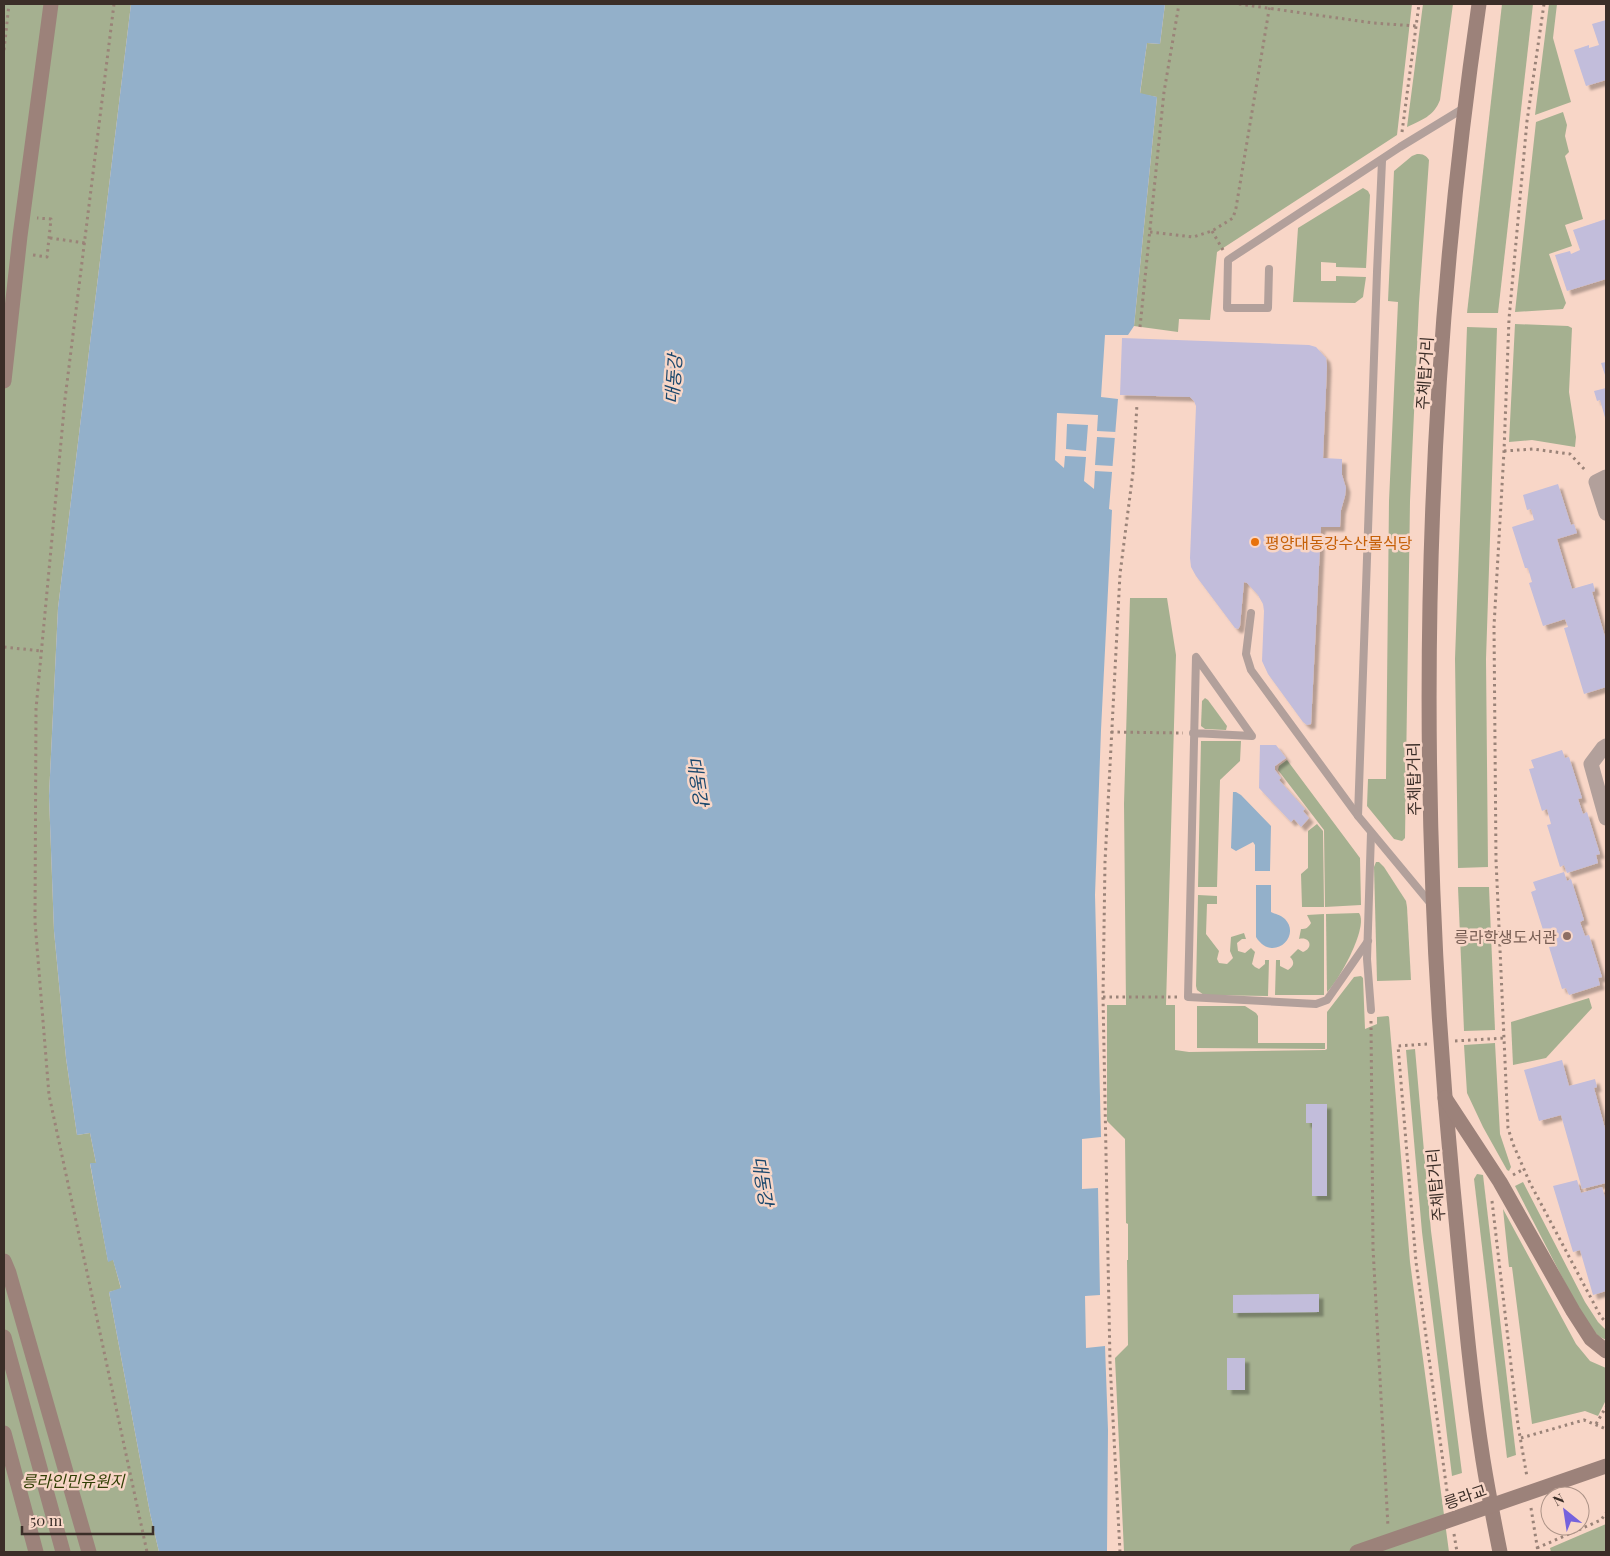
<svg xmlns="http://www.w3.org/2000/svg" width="1610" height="1556" viewBox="0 0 1610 1556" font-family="'Playfair Display','Noto Sans KR',serif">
	<defs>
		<filter id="shadow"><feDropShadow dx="4.5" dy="4.5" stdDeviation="1" flood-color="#0004"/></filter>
	</defs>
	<rect width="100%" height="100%" fill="#f8d6c7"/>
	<!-- green -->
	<g fill="#a5b090">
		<polygon points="4,4 131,4 58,608 49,796 54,931 66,1058 77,1135 90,1133 96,1163 90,1164 108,1261 113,1259 121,1289 109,1292 150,1513 159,1552 4,1552"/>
		<polygon points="1165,4 1412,4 1397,135 1217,252 1210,320 1179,319 1178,332 1134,326 1157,97 1140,94 1147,43 1160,44"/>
		<path d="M1423,4H1453L1440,100C1434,116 1422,120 1407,127Z"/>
		<polygon points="1502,4 1533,4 1498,313 1467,313"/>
		<polygon points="1549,4 1557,4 1553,38 1571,102 1535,115"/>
		<polygon points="1563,112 1567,125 1565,136 1569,152 1565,156 1583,219 1565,225 1572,246 1549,254 1566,303 1563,309 1515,312 1536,122"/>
		<path d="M1417,154C1423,154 1426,155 1429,160L1419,303L1410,501L1405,838L1402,841L1394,839L1367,806L1368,779H1386L1389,501L1398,302L1388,301L1394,171L1412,156Z"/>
		<polygon points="1363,188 1368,191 1370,195 1366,268 1336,267 1336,263 1321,262 1321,281 1336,281 1336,276 1366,277 1363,297 1355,303 1293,302 1298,228"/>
		<polygon points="1515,324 1568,326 1572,328 1569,392 1576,437 1575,447 1532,440 1509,442"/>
		<polygon points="1467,327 1497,328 1486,659 1488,867 1458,868 1455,659"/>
		<polygon points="1130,598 1167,598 1176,655 1166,1005 1175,1005 1175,1050 1189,1052 1325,1050 1327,1049 1327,1012 1354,977 1361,976 1363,978 1365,1029 1377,1024 1377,1017 1388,1016 1389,1017 1410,1262 1449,1552 1124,1552 1115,1358 1128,1345 1127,1260 1128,1260 1128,1224 1126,1223 1125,1139 1107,1121 1107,1005 1126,1005 1124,804"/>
		<polygon points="1205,698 1208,700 1227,726 1226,730 1205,729 1201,726 1202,701"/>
		<polygon points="1201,741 1241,741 1240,761 1220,780 1217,887 1198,887"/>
		<polygon points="1287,760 1360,858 1361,905 1325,907 1324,830 1278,770 1279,766"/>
		<polygon points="1317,824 1323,831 1324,907 1302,907 1301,874 1308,868 1308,831"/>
		<polygon points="1376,862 1379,862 1384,867 1406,901 1407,907 1411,980 1377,981 1374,867"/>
		<polygon points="1458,887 1489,887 1495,1030 1464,1031"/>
		<polygon points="1198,895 1217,896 1217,904 1207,904 1206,934 1219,951 1217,959 1219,963 1227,964 1233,958 1230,951 1231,937 1244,933 1246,939 1242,939 1237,943 1238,951 1245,953 1251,948 1255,952 1252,964 1255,967 1259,969 1265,964 1265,960 1269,960 1268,996 1204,995 1197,990 1196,986"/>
		<path d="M1359,913C1369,927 1338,982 1327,992L1326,914Z"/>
		<path d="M1324,914V995H1275L1276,960H1280V966L1288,970C1294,966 1295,962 1290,957L1298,949L1303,952C1314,948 1310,936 1299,939L1301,929C1306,929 1308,928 1311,923L1307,915Z"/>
		<polygon points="1589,998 1592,1008 1546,1058 1513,1065 1511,1022"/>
		<polygon points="1197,1006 1245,1006 1256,1013 1258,1016 1258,1043 1325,1043 1325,1049 1197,1048"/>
		<polygon points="1495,1043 1500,1134 1511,1167 1509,1171 1507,1170 1483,1127 1467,1093 1464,1045"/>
		<polygon points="1415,1049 1431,1231 1462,1473 1452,1476 1422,1232 1406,1050"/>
		<polygon points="1477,1174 1483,1175 1516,1455 1507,1458 1474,1179"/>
		<polygon points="1523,1182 1585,1302 1598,1322 1606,1330 1606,1340 1598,1336 1591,1328 1577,1306 1515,1186"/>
		<polygon points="1503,1209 1576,1344 1590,1361 1606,1368 1606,1400 1598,1416 1585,1411 1532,1424 1512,1267 1509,1267"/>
		<polygon points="1606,1524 1606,1552 1551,1552 1550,1548"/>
	</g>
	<!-- water -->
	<g fill="#93b0ca">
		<polygon points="131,4 1165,4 1160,44 1147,43 1140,93 1157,97 1134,326 1128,335 1105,335 1101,397 1118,399 1109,509 1112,510 1101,730 1095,895 1101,1137 1082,1139 1082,1189 1098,1188 1100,1295 1085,1296 1086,1348 1105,1346 1108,1430 1107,1552 159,1552 150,1513 109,1292 121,1288 113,1260 108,1262 90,1163 96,1163 90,1133 77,1135 66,1058 54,931 49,796 58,608"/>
		<polygon points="1233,792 1236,792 1241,795 1271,826 1270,871 1255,871 1255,845 1253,842 1236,851 1231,848"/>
		<path d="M1256,885H1271V912C1275,914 1281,915 1285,919C1302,937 1272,963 1256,937Z"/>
	</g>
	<!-- pier -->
	<path fill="#f8d6c7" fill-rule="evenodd" d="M1057,413L1098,415L1097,431L1116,432L1115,438L1097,437L1095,465L1113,466V472L1095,471L1094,489L1084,481L1086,457L1065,456L1064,468L1055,460ZM1067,424L1088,425L1086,451L1066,449Z"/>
	<!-- building -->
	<g fill="#c2bddb" filter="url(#shadow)">
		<polygon points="1606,20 1606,80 1586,86 1574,50 1589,45 1589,48 1599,45 1592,24"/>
		<polygon points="1606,219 1606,279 1567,291 1555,255 1570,251 1571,254 1580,250 1573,230"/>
		<polygon points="1122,338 1309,345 1316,347 1326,358 1327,366 1323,458 1342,459 1342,475 1346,488 1345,496 1341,510 1340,527 1321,527 1311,724 1307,725 1303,722 1268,674 1262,661 1264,611 1263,604 1258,595 1247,583 1244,582 1240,626 1238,629 1235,628 1196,576 1191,567 1190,558 1196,406 1194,401 1190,397 1120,395"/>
		<polygon points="1606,362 1606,378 1601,363"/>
		<polygon points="1606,388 1606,421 1600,400 1597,401 1594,391"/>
		<polygon points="1558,484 1571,525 1574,524 1577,533 1557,539 1572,589 1593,583 1595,591 1592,592 1606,640 1606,687 1584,694 1564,628 1568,627 1565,619 1543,626 1529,583 1532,582 1528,568 1525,568 1512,527 1534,520 1531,509 1527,510 1523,495"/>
		<polygon points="1260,745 1276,745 1286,758 1275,766 1275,770 1281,778 1279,780 1305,809 1303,811 1309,818 1301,827 1294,819 1291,822 1259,788"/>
		<polygon points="1562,750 1565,758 1569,757 1582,798 1578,799 1583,814 1587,812 1600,854 1596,855 1598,863 1567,873 1564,865 1560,867 1547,825 1551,824 1547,809 1542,811 1529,769 1534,768 1531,760"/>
		<polygon points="1564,872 1567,881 1571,879 1584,920 1580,922 1585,936 1589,935 1602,977 1598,978 1600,985 1569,995 1566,988 1562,989 1549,947 1553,946 1548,932 1544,933 1531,892 1536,890 1533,882"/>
		<polygon points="1562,1060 1569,1086 1595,1079 1597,1087 1594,1088 1606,1132 1606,1183 1582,1189 1561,1115 1539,1121 1524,1070"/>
		<polygon points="1306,1104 1327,1104 1327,1196 1312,1196 1312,1123 1306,1123"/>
		<polygon points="1577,1180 1581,1193 1602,1187 1606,1201 1606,1291 1593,1295 1580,1250 1573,1252 1553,1186"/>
		<polygon points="1319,1294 1319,1312 1233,1313 1233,1295"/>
		<rect x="1227" y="1358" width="18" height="32"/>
	</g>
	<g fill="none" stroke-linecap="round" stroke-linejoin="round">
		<!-- path -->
		<g stroke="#9a8378" stroke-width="3" stroke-dasharray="2.5 4" stroke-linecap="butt">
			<polyline points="114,4 65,399 36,709 35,922 49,1095 147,1552"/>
			<polyline points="1239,4 1373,23 1416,26"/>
			<polyline points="1544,4 1527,121 1509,319 1504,451 1494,626 1496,860 1508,1128 1513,1144 1530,1183 1601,1317 1606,1322"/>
			<polyline points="4,50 9,4"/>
			<polyline points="1402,132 1419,4"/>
			<polyline points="1212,231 1223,250"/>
			<polyline points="1150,232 1193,237 1212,231 1233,218 1236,208 1270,4"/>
			<polyline points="50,238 85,243"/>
			<polyline points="33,255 47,257 51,219 37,218"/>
			<polyline points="1140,327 1164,92 1179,4"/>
			<polyline points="1504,451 1533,449 1570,454 1586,471"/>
			<polyline points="4,647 41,651"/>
			<polyline points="1111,732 1183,733"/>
			<polyline points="1103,997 1177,997"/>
			<polyline points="1371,1021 1373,1248 1388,1527"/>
			<polyline points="1455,1041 1505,1038"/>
			<polyline points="1427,1044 1398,1046 1416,1262 1449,1506"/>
			<polyline points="1513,1175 1524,1169"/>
			<polyline points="1492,1201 1518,1425 1527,1477"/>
			<polyline points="1596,1424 1606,1407"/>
			<polyline points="1521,1438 1584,1420 1606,1429"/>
			<polyline points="1531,1508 1538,1552"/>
			<polyline points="1454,1534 1457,1552"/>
			<polyline points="1537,1548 1601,1520 1606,1513"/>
			<polyline points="1120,1552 1110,1362 1103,997 1105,862 1120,574 1133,472 1137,404"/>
		</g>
		<!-- lane -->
		<g stroke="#b2a09b" stroke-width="8">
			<polyline points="1382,161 1377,272 1358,816 1431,904"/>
			<polyline points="1269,269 1268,308 1227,308 1228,260 1400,147 1464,108"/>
			<polyline points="1251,613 1246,654 1251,670 1358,816"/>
			<polyline points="1193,733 1252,736 1196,657 1188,997 1316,1004 1327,1000 1368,941"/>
			<polyline points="1371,833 1367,959 1371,1010"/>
		</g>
		<!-- street -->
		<g stroke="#b2a09b" stroke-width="15">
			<polyline points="1606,477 1596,482 1606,513"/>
			<polyline points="1606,746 1603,748 1591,764 1606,818"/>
		</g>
		<!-- secondary -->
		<g stroke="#9c827a" stroke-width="15">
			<path d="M1479,4C1422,395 1415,795 1453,1188C1462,1279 1469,1370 1483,1460C1488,1491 1494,1522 1500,1552"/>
			<polyline points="4,381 20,236 51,4"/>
			<polyline points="1445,1098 1500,1182 1573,1311 1591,1339 1606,1351"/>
			<polyline points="4,1261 9,1273 89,1552"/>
			<polyline points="4,1337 63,1552"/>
			<polyline points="4,1433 36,1552"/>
			<polyline points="1357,1552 1606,1466"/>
		</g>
	</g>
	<!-- markers -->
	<circle fill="#e8710a" stroke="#f8d6c7" stroke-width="2" cx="1255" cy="542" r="5"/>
	<circle fill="#8d6e63" stroke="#f8d6c7" stroke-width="2" cx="1567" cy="936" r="5"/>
	<g text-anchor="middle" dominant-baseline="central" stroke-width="5" stroke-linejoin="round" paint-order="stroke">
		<!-- street labels -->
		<g font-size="16" fill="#3b2e28" stroke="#f8d6c7">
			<text transform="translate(1424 373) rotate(-86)">주체탑거리</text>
			<text transform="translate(1413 779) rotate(-91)">주체탑거리</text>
			<text transform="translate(1435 1185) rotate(-95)">주체탑거리</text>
			<text transform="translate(1465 1496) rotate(-19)">릉라교</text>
		</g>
		<!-- food labels -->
		<g font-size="16" fill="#c56008" stroke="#f8d6c7" text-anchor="start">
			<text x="1265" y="542">평양대동강수산물식당</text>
		</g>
		<!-- education labels -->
		<g font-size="16" fill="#785e54" stroke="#f8d6c7" text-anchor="end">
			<text x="1557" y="936">릉라학생도서관</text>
		</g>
		<!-- park labels -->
		<g font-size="16" font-style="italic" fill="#303e04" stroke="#f8d6c7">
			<text x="73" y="1480">릉라인민유원지</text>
		</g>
		<!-- water labels -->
		<g font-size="18" font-style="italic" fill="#1b486d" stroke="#f8d6c7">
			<text transform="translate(673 379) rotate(-86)">대동강</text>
			<text transform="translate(698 781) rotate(81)">대동강</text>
			<text transform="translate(763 1181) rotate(81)">대동강</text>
		</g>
	</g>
	<!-- border -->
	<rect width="1610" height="1556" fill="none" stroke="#3b2e28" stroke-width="10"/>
	<!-- north arrow -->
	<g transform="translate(1565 1511) rotate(330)"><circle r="24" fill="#f8d6c7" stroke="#ac9387"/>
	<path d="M0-4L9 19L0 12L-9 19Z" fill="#7562dd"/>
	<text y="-8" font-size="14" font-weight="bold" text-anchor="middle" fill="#3b2e28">N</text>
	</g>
	<!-- scale -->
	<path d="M22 1526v8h131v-8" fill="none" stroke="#3b2e28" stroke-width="2.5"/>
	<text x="30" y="1526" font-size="15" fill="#3b2e28" stroke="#f8d6c7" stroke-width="4" paint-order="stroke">50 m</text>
</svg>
